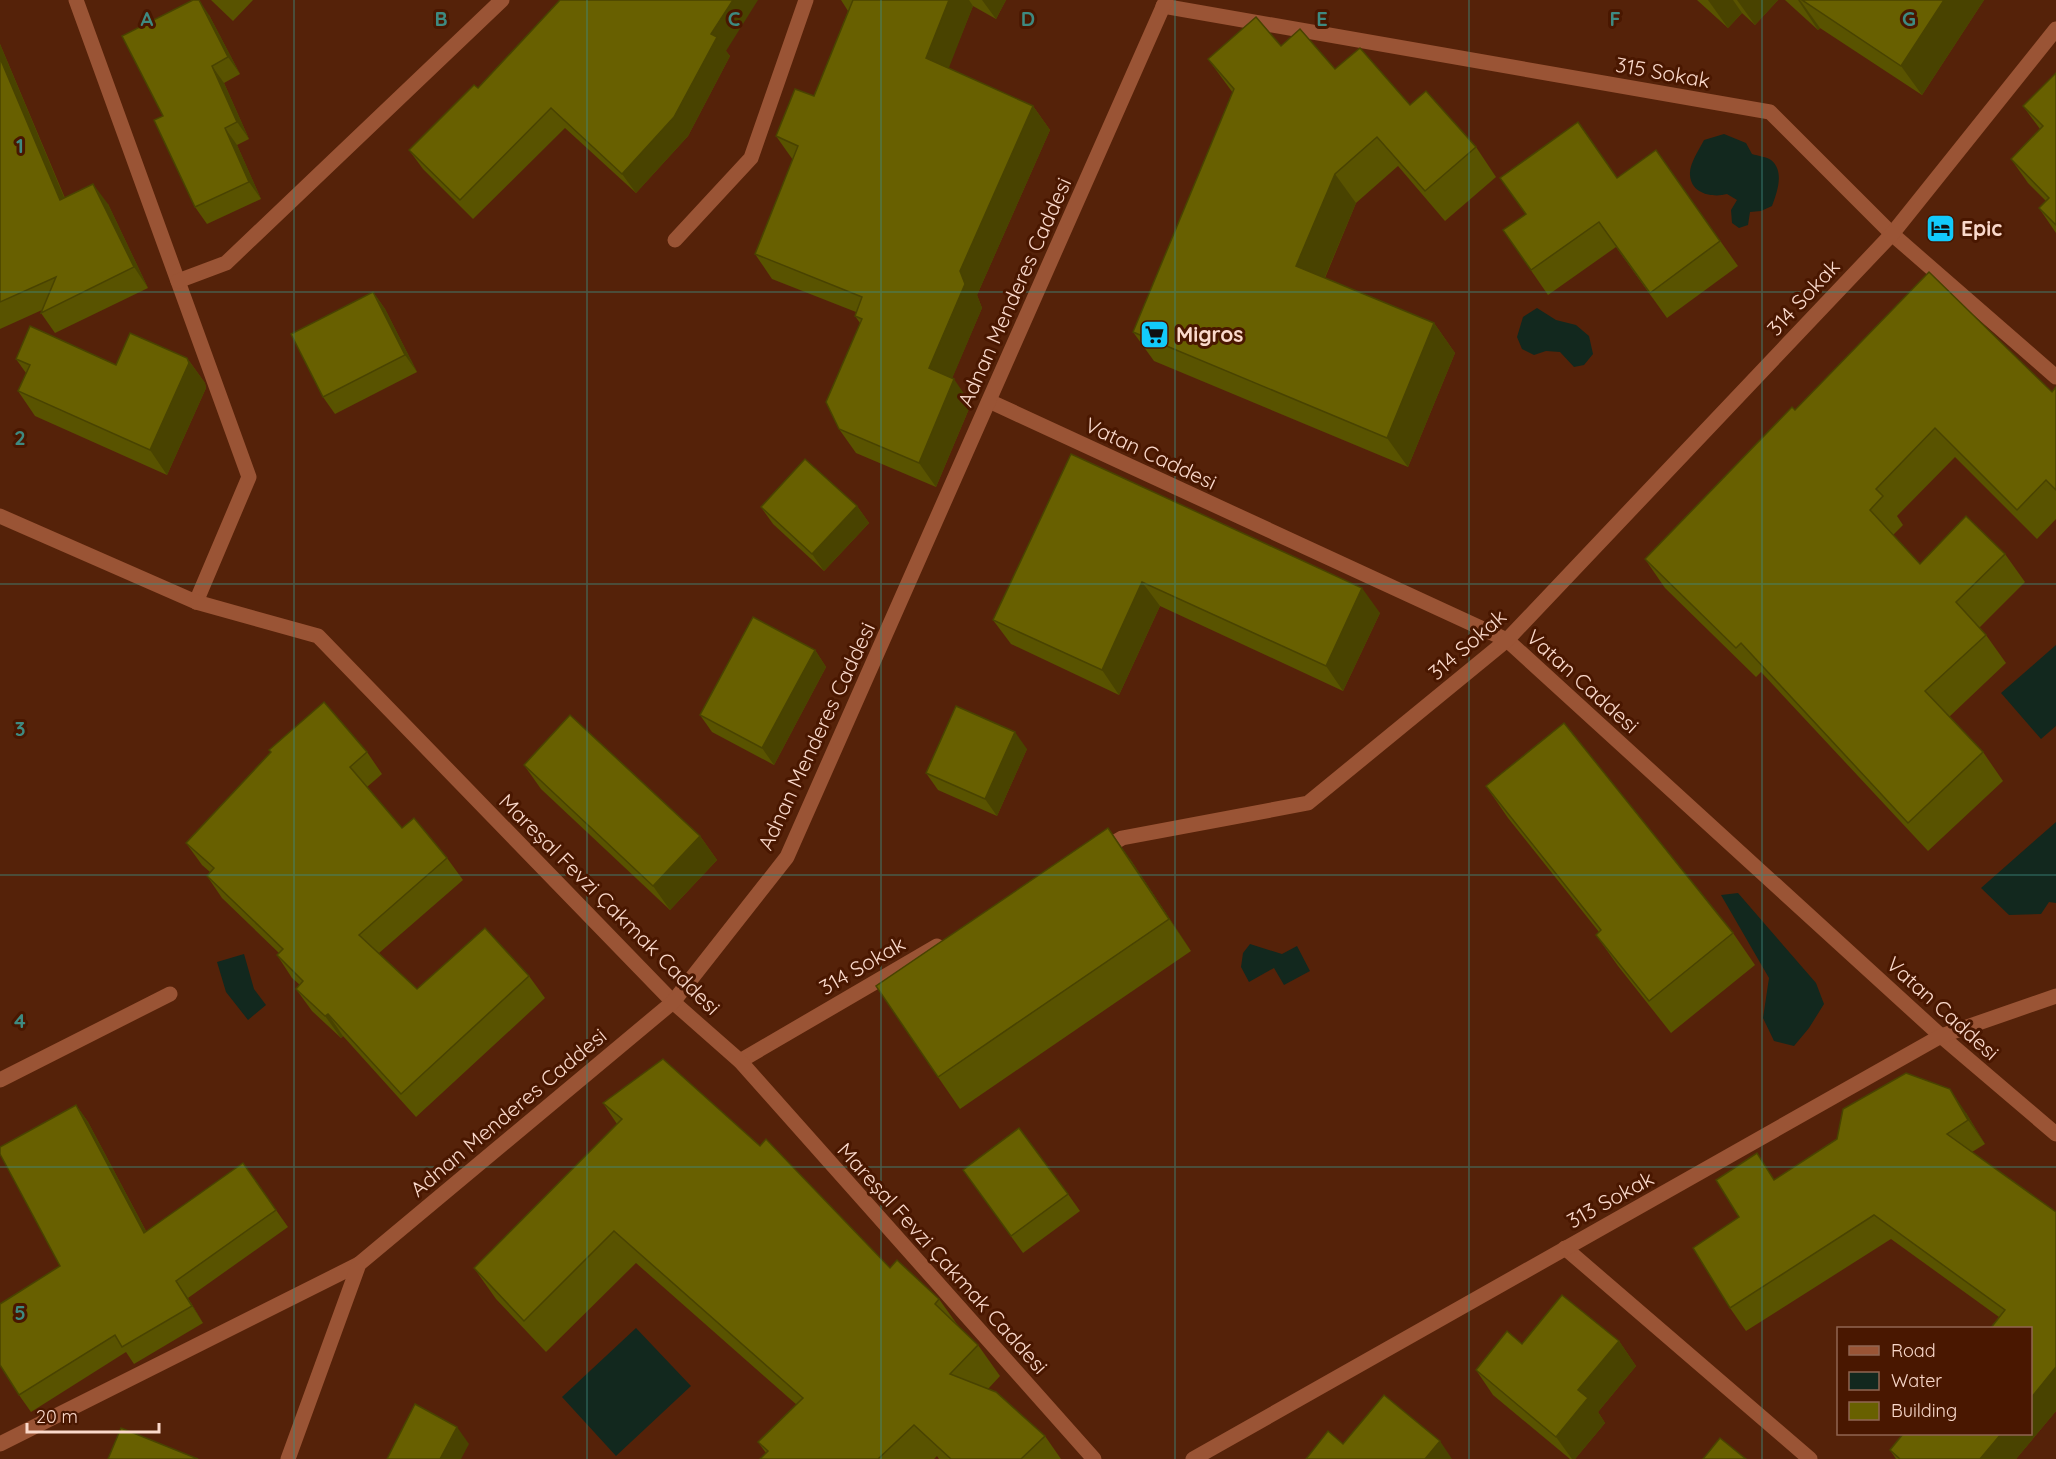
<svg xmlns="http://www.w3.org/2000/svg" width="2056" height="1459" viewBox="0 0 2056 1459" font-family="Quicksand,sans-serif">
	<rect width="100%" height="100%" fill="#552209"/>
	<!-- water -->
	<g fill="#12281e">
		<path d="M1724,134L1746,143L1752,154C1758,156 1767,157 1771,160C1785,171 1777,193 1772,206L1761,211L1750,212L1748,225L1739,228L1732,223L1731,210L1737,200L1727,194C1713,198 1691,194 1690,175C1689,164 1699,150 1704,140Z"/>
		<polygon points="1537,308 1556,320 1576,325 1589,336 1593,354 1584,365 1574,367 1560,352 1546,351 1534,355 1522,349 1517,337 1523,317"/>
		<polygon points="2056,645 2056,726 2041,739 2001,693"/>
		<polygon points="2056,822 2056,903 2049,902 2041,914 2009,915 1981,888"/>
		<polygon points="1738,893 1816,983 1824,1004 1809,1028 1794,1046 1774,1041 1763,1018 1769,978 1721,895"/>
		<polygon points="1250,944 1282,954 1297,946 1310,971 1284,985 1274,968 1249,982 1241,967 1243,953"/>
		<polygon points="244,954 254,989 266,1005 248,1020 226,992 217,962"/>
		<polygon points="636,1328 691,1386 616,1456 562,1397"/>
	</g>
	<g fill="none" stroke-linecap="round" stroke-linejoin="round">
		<!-- lane -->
		<g stroke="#9a5435" stroke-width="15">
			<polyline points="675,240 751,158 806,0"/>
			<polyline points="0,1080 170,994"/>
			<polyline points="1565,1248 1810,1459"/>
		</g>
		<!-- street -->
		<g stroke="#9a5435" stroke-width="15">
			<polyline points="76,0 249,477 196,602"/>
			<polyline points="1163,6 1770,112 1892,234 2056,377"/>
			<polyline points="178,281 226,263 502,0"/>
			<polyline points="989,401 1507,640 1941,1036 2056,1134"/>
			<polyline points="1100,851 1122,838 1308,803 1507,640 1892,234 2056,29"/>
			<polyline points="740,1061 937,946"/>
			<polyline points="0,1444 359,1264"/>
			<polyline points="1193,1459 1941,1036 2056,996"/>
		</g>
		<!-- secondary -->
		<g stroke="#9a5435" stroke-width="15">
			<polyline points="0,516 196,602 318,636 673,1002 740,1061 1094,1459"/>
			<polyline points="288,1459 359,1264 673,1002 787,857 1166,0"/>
		</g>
	</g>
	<!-- wall -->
	<g fill="#595300">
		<polygon points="211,0 253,0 233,21"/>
		<polygon points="841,0 1006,0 996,19 973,6 948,68 1033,106 1050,130 977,295 982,308 952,378 971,404 936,487 856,453 839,429 860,323 855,316 856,312 772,279 755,254 793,160 776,136 814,96 848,11"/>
		<polygon points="1697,0 1778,0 1755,25 1742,13 1728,28"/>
		<polygon points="1785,0 1984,0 1922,95 1820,28 1818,30"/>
		<polygon points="209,15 240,74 224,83 249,139 237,145 261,199 207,224 195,207 163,116"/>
		<polygon points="0,44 65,198 108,204 148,288 55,333 41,313 42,310 0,329"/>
		<polygon points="1281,46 1335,69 1410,105 1476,147 1496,177 1445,221 1398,166 1356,203 1325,278 1434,323 1455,353 1408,467 1154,361 1133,332 1233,93 1208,59"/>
		<polygon points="726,51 730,56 688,136 636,193 565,128 473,219 423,169 409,150 478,88"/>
		<polygon points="2056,73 2056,233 2039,208 2046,201 2028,183 2011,159 2040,129 2023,106"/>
		<polygon points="1656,150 1738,266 1667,318 1616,247 1548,295 1503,230 1617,178"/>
		<polygon points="373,292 385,309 417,372 335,414 323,397"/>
		<polygon points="187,358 205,383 206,388 167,475 35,416 18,391 26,373 16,359 116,365"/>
		<polygon points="2056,387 2056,519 2037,539 1955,457 1897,516 1903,525 1893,535 1920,564 2005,554 2025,582 1979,628 1986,635 2006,663 1949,717 1983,752 2003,781 1928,851 1761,672 1756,677 1665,588 1645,559 1795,410 2052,392"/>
		<polygon points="1071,454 1380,613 1343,691 1160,606 1119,695 1011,644 993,620"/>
		<polygon points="857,506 869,523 824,571 773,524 761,507"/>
		<polygon points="815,650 826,667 774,765 712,732 700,715"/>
		<polygon points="1027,749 997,816 938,790 926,773"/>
		<polygon points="367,752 382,774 367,787 402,828 447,858 463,880 379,953 417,989 529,976 545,998 416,1117 343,1036 341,1038 312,1011 296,989 300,985 292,978 277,955 279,953 222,898 207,876 210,872 202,865 186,843"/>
		<polygon points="524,765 700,836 717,860 670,910 541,789"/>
		<polygon points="1486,786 1733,933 1755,965 1671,1033 1618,966 1596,935 1599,932 1508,818"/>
		<polygon points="1130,859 1191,951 960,1109 938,1077"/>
		<polygon points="603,1103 890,1268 939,1299 959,1327 978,1345 1000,1376 988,1389 1045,1436 1061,1459 939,1459 937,1456 934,1459 760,1459 766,1453 758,1442 797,1405 636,1263 546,1352 496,1299 474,1268 617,1124"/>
		<polygon points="76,1105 88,1122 146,1231 276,1210 288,1227 188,1298 203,1323 134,1364 126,1352 31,1412 19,1395 60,1266"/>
		<polygon points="1966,1113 1985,1144 1972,1152 2056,1212 2056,1411 2016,1459 1896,1459 1890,1450 1999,1317 1891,1239 1746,1331 1730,1308 1739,1217 1775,1179"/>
		<polygon points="963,1170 1068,1194 1080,1211 1023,1253"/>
		<polygon points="1619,1341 1636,1366 1598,1412 1605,1423 1575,1459 1570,1459 1493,1395 1476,1370 1522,1344"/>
	</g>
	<!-- shaded-wall -->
	<g fill="#494300">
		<polygon points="199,0 209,15 240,74 228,57"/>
		<polygon points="733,0 758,0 726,51 730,56 688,136 636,193 622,174"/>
		<polygon points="949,0 969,0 973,6 943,83 926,58"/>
		<polygon points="982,0 1006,0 996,19"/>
		<polygon points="1708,0 1733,0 1742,13 1728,28"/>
		<polygon points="1737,0 1778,0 1755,25"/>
		<polygon points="1798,0 1800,0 1820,28 1818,30"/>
		<polygon points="1944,0 1984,0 1922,95 1901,66"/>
		<polygon points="0,44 74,221 60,200 0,58"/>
		<polygon points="212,66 224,83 249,139 237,122"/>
		<polygon points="1033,106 1050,130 977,295 982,308 946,393 929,368 960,271"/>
		<polygon points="225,128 237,145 261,199 249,182"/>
		<polygon points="1335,174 1356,203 1317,296 1296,266"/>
		<polygon points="93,184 108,204 148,288 134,267"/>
		<polygon points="373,292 385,309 417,372 405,355"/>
		<polygon points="1434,323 1455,353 1408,467 1387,438"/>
		<polygon points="187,358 205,383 206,388 167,475 150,450"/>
		<polygon points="954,379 971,404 936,487 919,463"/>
		<polygon points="857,506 869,523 824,571 812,554"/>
		<polygon points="1142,582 1160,606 1119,695 1102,670"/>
		<polygon points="1362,588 1380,613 1343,691 1326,666"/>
		<polygon points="815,650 826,667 774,765 762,748"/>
		<polygon points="1015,732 1027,749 997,816 985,799"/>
		<polygon points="1108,828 1130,859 1191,951 1169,919"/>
		<polygon points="700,836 717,860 670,910 653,886"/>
		<polygon points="328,1014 343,1036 341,1038 325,1016"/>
		<polygon points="1950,1089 1966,1113 1985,1144 1968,1120"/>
		<polygon points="76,1105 88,1122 156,1250 144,1233"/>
		<polygon points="176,1281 188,1298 203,1323 192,1306"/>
		<polygon points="1619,1341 1636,1366 1598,1412 1605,1423 1575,1459 1572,1459 1556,1437 1578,1390"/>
		<polygon points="2056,1367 2056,1411 2016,1459 1980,1459 2001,1434 2031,1434 2031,1398"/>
		<polygon points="457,1427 469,1444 461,1459 440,1459"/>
		<polygon points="1440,1441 1452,1459 1425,1459"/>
	</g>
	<!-- building -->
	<g fill="#686000" stroke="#494300" stroke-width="1.5">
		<polygon points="193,0 199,0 228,57 212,66 237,122 225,128 249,182 195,207 154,120 163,116 122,36"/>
		<polygon points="560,0 733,0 711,34 717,37 674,117 622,174 551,108 460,200 409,150 474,85 478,88"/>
		<polygon points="853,0 949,0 926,58 1033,106 960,271 965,284 929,368 954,379 919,463 839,429 826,402 862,319 855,316 862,297 755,254 798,146 776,136 795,89 814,96"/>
		<polygon points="1802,0 1944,0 1901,66"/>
		<polygon points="1256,17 1281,46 1300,29 1335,69 1360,48 1410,105 1426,91 1476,147 1425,191 1377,137 1335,174 1296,266 1434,323 1387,438 1133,332 1234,89 1208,59"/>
		<polygon points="0,58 60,200 93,184 134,267 41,313 56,277 0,302"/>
		<polygon points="2056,73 2056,225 2039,208 2049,198 2011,159 2043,126 2023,106"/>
		<polygon points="1578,122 1617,178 1656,150 1720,241 1650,293 1599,222 1531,270 1503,230 1526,214 1500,178"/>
		<polygon points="1929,272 2052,392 2056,387 2056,490 2046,480 2017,510 1935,428 1876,489 1883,496 1870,510 1920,564 1966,516 2005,554 1956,602 1986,635 1925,691 1983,752 1908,823 1741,643 1736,648 1645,559 1792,407 1795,410"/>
		<polygon points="373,292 405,355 323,397 291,334"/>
		<polygon points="30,326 116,365 130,333 187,358 189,363 150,450 18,391 30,365 16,359"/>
		<polygon points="1071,454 1362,588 1326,666 1142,582 1102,670 993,620"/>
		<polygon points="805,459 857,506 812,554 761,507"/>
		<polygon points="753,617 815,650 762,748 700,715"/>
		<polygon points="324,702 367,752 350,767 402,828 414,818 447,858 359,935 417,989 485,928 529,976 401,1094 328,1014 325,1016 296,989 303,981 277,955 283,949 207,876 214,868 186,843 271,752 269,750"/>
		<polygon points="956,706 1015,732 985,799 926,773"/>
		<polygon points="570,715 700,836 653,886 524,765"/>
		<polygon points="1564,723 1733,933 1649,1001 1596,935 1601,930 1486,786"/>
		<polygon points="1108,828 1169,919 938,1077 876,986"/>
		<polygon points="663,1059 760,1146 766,1139 890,1268 897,1260 939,1299 935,1304 978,1345 950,1374 996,1392 1045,1436 1021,1459 951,1459 914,1425 878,1459 760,1459 768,1451 758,1442 803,1398 614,1231 524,1321 474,1268 622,1119 603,1103"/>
		<polygon points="1906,1073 1950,1089 1968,1120 1947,1134 2056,1212 2056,1367 2031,1398 2031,1329 1990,1329 2005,1310 1874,1215 1730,1308 1693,1248 1739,1217 1716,1180 1757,1153 1774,1180 1837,1139 1843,1109"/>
		<polygon points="76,1105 144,1233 243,1163 276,1210 176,1281 192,1306 122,1347 115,1335 19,1395 0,1365 0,1304 60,1266 0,1154 0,1147"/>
		<polygon points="1019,1128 1068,1194 1011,1236 963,1170"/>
		<polygon points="1562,1295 1619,1341 1578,1390 1588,1398 1556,1437 1476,1370 1507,1331 1522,1344"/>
		<polygon points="1384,1395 1440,1441 1425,1459 1306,1459 1328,1431 1343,1444"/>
		<polygon points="415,1404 457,1427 440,1459 387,1459"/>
		<polygon points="121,1428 198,1459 108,1459"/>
		<polygon points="1903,1434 2001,1434 1980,1459 1900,1459 1890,1450"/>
		<polygon points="1720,1438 1746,1459 1703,1459"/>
	</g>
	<!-- grid -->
	<path fill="none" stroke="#3e8a81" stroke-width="1.5" stroke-opacity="0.55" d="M294,0V1459M587,0V1459M881,0V1459M1175,0V1459M1469,0V1459M1762,0V1459M0,292H2056M0,584H2056M0,875H2056M0,1167H2056"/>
	<!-- icons -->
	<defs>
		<symbol id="hotel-square" viewBox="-11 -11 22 22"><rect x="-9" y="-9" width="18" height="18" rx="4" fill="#12cafb" stroke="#491700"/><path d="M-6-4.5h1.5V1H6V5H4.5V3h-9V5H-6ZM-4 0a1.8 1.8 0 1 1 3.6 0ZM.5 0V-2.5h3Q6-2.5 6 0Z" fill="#111"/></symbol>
		<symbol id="supermarket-square" viewBox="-11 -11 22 22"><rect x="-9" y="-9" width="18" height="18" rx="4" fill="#12cafb" stroke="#491700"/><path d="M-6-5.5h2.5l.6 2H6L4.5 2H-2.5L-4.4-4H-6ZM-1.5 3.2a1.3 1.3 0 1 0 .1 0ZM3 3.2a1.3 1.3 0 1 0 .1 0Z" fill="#111"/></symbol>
	</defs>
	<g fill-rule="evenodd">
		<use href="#hotel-square" x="1924" y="212" width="33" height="33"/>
		<use href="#supermarket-square" x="1138" y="318" width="33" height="33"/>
	</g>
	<g text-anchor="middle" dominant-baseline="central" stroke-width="6" stroke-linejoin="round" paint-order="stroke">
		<!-- street labels -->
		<g font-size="21" fill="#fad9cb" stroke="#491700">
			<text transform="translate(1663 72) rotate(10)">315 Sokak</text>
			<text transform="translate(1014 292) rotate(-66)">Adnan Menderes Caddesi</text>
			<text transform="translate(1803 297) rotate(-47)">314 Sokak</text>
			<text transform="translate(1151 453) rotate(25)">Vatan Caddesi</text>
			<text transform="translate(1467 644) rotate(-41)">314 Sokak</text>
			<text transform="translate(1583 681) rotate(42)">Vatan Caddesi</text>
			<text transform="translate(816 736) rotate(-65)">Adnan Menderes Caddesi</text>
			<text transform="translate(610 904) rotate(45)">Mareşal Fevzi Çakmak Caddesi</text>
			<text transform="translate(862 965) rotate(-30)">314 Sokak</text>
			<text transform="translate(1943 1008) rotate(42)">Vatan Caddesi</text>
			<text transform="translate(508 1112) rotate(-40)">Adnan Menderes Caddesi</text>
			<text transform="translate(1610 1199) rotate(-29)">313 Sokak</text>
			<text transform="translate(943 1258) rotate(48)">Mareşal Fevzi Çakmak Caddesi</text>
		</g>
		<!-- poi labels -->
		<g font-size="21" font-weight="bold" fill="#fad9cb" stroke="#491700" text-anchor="start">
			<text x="1961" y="228">Epic</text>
			<text x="1176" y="334">Migros</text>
		</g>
	</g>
	<g font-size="20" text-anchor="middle" font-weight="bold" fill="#3e8a81" stroke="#491700" stroke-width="6" stroke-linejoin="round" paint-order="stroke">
		<text x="147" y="26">A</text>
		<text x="441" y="26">B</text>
		<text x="734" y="26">C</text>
		<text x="1028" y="26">D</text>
		<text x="1322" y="26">E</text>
		<text x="1615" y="26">F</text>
		<text x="1909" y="26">G</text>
		<text x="20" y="153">1</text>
		<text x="20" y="445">2</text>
		<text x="20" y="736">3</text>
		<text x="20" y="1028">4</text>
		<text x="20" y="1320">5</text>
	</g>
	<!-- legend -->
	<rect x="1837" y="1327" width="195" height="108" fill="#491700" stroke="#906551" stroke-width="1.5"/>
	<rect x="1849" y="1346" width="30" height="9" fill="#9a5435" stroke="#906551" stroke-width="1.5"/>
	<text x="1891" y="1357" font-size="18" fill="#fad9cb">Road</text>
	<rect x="1849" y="1372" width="30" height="18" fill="#12281e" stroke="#906551" stroke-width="1.5"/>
	<text x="1891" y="1387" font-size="18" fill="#fad9cb">Water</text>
	<rect x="1849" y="1402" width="30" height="18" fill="#686000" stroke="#906551" stroke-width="1.5"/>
	<text x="1891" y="1417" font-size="18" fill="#fad9cb">Building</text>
	<!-- scale -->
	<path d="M27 1423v9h132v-9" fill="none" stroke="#fad9cb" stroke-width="3"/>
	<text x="36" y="1423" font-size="18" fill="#fad9cb" stroke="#491700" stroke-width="4.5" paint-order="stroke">20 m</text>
</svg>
